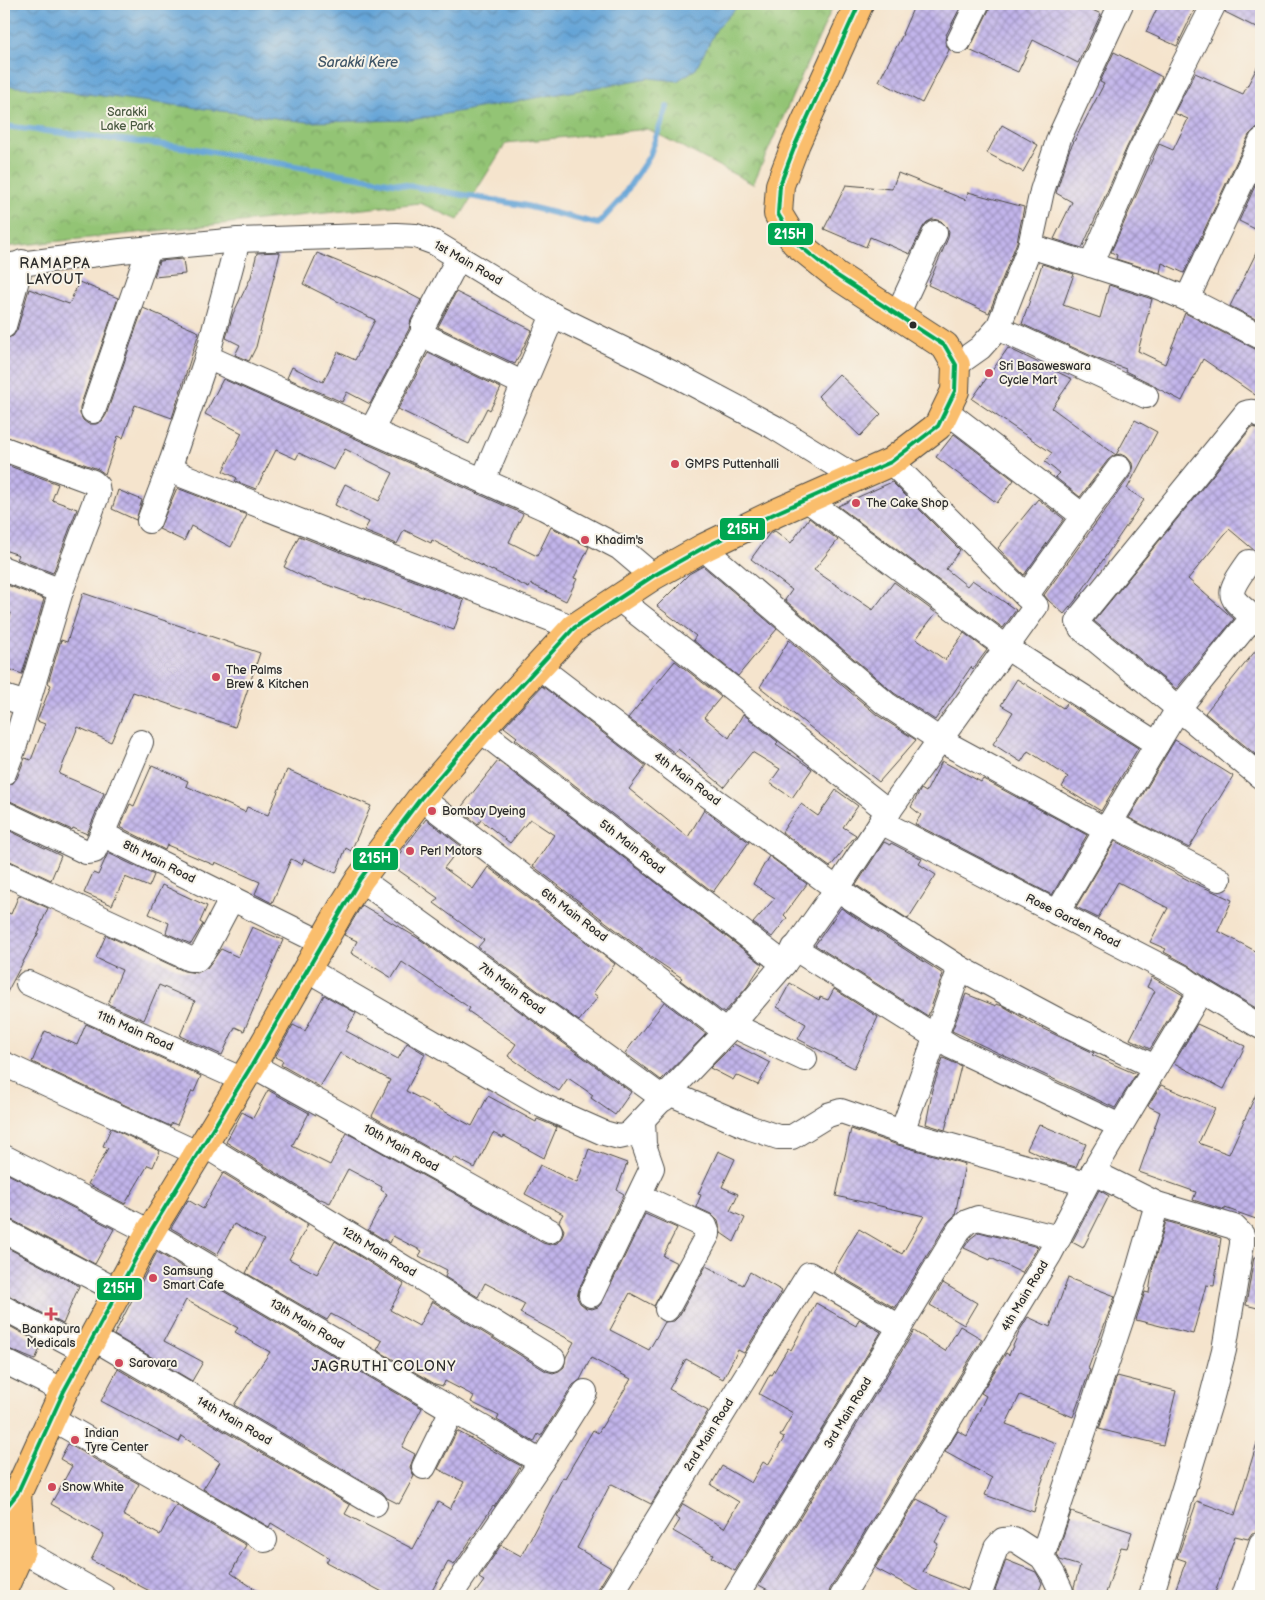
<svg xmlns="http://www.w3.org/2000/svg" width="1265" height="1600" viewBox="0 0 1265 1600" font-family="'Balsamiq Sans',sans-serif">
	<defs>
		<pattern id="park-crowns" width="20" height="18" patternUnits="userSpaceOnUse" patternTransform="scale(1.25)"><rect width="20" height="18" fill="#93c475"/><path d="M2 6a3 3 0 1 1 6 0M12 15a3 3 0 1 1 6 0" fill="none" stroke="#789f60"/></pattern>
		<pattern id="water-waves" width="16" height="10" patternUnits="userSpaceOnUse" patternTransform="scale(1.25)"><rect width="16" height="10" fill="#65a4d7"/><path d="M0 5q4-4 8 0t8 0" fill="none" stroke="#5386af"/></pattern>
		<pattern id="building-cross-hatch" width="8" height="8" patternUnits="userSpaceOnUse" patternTransform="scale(1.25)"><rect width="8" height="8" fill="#c2b5eb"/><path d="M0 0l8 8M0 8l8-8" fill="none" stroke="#9e93bf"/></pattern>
	</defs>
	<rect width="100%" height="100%" fill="#f7f3e8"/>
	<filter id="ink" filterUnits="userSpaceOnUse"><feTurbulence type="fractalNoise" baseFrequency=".02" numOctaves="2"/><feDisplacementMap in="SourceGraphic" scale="10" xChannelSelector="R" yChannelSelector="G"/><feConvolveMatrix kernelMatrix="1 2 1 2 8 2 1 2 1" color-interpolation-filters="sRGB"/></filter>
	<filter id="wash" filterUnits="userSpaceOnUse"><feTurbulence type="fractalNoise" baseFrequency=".0096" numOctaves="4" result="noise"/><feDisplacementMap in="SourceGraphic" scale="20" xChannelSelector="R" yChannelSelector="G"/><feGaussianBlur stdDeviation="1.12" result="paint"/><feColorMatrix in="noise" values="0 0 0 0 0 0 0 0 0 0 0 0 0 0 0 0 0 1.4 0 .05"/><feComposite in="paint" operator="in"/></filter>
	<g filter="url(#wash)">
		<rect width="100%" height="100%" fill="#f5e4cd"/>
		<!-- park -->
		<polygon fill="url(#park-crowns)" stroke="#5f7850" points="4,4 834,4 753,184 648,129 506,143 458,220 420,203 4,247"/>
		<!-- water -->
		<polygon fill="url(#water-waves)" stroke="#486881" points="4,4 740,4 717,28 696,69 677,81 649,78 411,120 308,122 47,89 4,86"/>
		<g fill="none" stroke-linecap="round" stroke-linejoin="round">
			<!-- stream -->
			<polyline stroke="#65a4d7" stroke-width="6" points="4,126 190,148 522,205 598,224 621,199 649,157 667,107"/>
		</g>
		<g id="blocks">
			<!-- building -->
			<g fill="url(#building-cross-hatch)">
				<polygon points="915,4 955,4 961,6 946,35 945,42 949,50 922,103 879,81 903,34 902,34"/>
				<polygon points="992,4 1080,4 1101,14 1078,63 1033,40 1018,72 969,50"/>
				<polygon points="1159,4 1197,4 1177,46 1146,32"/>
				<polygon points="1228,4 1261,4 1261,30 1225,12"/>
				<polygon points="1114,52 1162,77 1127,147 1082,248 1054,239 1072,202 1056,193 1069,151 1104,84 1100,82"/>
				<polygon points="1261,60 1261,127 1254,130 1249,135 1184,273 1162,263 1160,273 1116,259 1117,255 1111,252 1159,144 1173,150 1188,119 1174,113 1195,73 1243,94"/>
				<polygon points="1002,125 1038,145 1023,172 987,153"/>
				<polygon points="898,173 966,200 968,192 1024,207 1017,242 989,313 928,285 948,238 949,231 946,226 941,221 933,219 927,222 923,227 910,254 870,237 866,247 824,229 846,185 892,189"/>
				<polygon points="1261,173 1261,232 1239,221"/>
				<polygon points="1261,243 1261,322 1230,306"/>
				<polygon points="278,252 280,253 256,347 249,361 235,355 240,345 226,338 233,314 251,277 257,253"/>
				<polygon points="317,253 381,279 421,300 411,320 409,329 370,404 347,392 342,402 287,378 292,367 323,382 338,352 355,360 375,320 303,284"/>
				<polygon points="183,259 185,274 154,277 159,261"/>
				<polygon points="1042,264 1074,274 1063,305 1100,318 1109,285 1152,299 1138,351 1165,364 1185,313 1255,349 1261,351 1261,399 1203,359 1182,401 1157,388 1152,384 1125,371 1126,369 1098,359 1022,324"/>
				<polygon points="79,282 118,298 80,407 80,414 83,420 88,424 96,424 102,421 106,415 143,308 199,332 172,418 135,405 123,438 118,436 105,474 98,469 4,436 4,339 13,336 17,330 29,289 69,304"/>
				<polygon points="456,292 532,330 515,364 438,327"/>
				<polygon points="1008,348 1072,379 1052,408 1116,455 1135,420 1157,432 1127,489 1144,500 1075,601 1064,614 1049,601 1044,595 1130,476 1133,470 1132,463 1127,457 1120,454 1113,456 1108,460 1080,497 1055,477 1059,473 1045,462 1052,453 972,399"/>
				<polygon points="428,353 501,388 490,410 487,408 469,444 398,409"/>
				<polygon points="839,374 881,414 860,436 818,396"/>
				<polygon points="223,379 523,514 509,542 537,556 551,527 589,547 574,578 577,579 566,601 531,584 529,588 492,570 492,571 432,540 431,543 404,530 397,544 364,531 369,522 335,505 345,484 379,501 393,473 345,449 334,470 299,453 296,459 276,450 256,489 235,481 237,478 223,471 242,433 205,414"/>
				<polygon points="1252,427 1261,429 1261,556 1229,529 1188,579 1234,619 1176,689 1094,621"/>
				<polygon points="954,434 1014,480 997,503 936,457"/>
				<polygon points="4,464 58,484 52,500 77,509 53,573 17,559 19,555 4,550"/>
				<polygon points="892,482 960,550 946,569 967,586 972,580 1016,610 1003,628 838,506"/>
				<polygon points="177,488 247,515 231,547 191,526 184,541 159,529"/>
				<polygon points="118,490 142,500 136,520 112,509"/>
				<polygon points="1038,499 1064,519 1024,575 998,548"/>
				<polygon points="809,518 838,540 814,570 873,610 894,582 936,613 916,639 945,660 964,633 987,650 973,669 971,667 935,720 894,693 785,600 792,590 751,559 769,534 775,531 791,543"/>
				<polygon points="299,536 464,600 454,630 308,578 308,579 284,567"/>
				<polygon points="703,566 777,629 738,676 693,640 696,636 657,606 689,574"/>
				<polygon points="7,585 44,599 22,674 4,667 4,634 11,613 4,611 4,595"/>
				<polygon points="83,593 260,653 235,727 133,692 111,742 78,727 59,774 104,793 87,834 73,828 72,830 10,801 4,799 4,786 13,783 17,778 25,758 31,760 45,724 37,721 51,685 48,683 61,640 67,642"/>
				<polygon points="789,640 877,715 916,740 879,782 760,687"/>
				<polygon points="1261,644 1261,759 1205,713"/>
				<polygon points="675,661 721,697 704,717 729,738 743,714 778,742 776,744 812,769 792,798 770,783 780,769 752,752 724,787 678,749 675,753 628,718"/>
				<polygon points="1017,679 1063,708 1067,703 1138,748 1101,811 1062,787 1068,777 1028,751 1021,762 993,744 1013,712 1001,705"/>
				<polygon points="542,686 646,766 629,789 688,837 704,810 749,842 713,892 515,739 517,737 504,727"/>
				<polygon points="1175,740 1233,776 1189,848 1129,818"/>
				<polygon points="498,761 762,964 747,987 724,1013 680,980 682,978 654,959 533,866 554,835 530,819 510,843 481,820 478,824 459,810"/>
				<polygon points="942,761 981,782 983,779 1087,835 1052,895 915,824 921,815 911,807 921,789 926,792"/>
				<polygon points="152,765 188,781 186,786 245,812 247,807 268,815 287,770 371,806 351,851 346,848 336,873 304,859 302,864 291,859 272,903 255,894 260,882 215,862 214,865 167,845 165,850 120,827 130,804 134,806"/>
				<polygon points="836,790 858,806 843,827 856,835 830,867 782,832 801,804 818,816"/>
				<polygon points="426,819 461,846 444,868 473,889 488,867 615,964 593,993 598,997 579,1021 478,947 484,940 434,903 438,898 391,865"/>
				<polygon points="4,828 61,856 51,880 10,861 4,859"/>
				<polygon points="1115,841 1190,881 1232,900 1218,931 1261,954 1261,1011 1209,980 1188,965 1164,952 1166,949 1150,942 1168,908 1118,882 1098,918 1076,907"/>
				<polygon points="884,842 890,845 891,843 922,859 919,864 936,875 908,919 856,885"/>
				<polygon points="108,853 154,875 149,887 125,877 112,905 84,893 93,873 98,875"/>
				<polygon points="769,856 807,884 784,915 787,918 772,937 753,923 775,898 753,884"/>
				<polygon points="162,885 207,906 200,922 203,924 191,944 166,933 169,923 149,914"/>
				<polygon points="19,895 48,908 39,929 40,930 4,998 4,911 11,914"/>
				<polygon points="362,905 421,940 631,1092 615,1115 591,1098 593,1095 568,1078 559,1091 508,1056 516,1044 468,1011 470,1008 402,962 392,978 351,953 357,941 344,935"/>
				<polygon points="841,908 943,974 928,1016 815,945"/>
				<polygon points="252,927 283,940 244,1031 235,1027 222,1055 180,1036 195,1001 159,985 144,1020 108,1004 122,970 96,958 106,935 184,971 197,973 207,968 221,949 238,957"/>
				<polygon points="1152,977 1183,995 1150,1049 1130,1039 1155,991 1147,987"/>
				<polygon points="790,983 819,1000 820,997 828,1000 834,989 878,1017 854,1068 798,1039 806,1024 777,1007"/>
				<polygon points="966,994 996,1006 996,1004 1003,1006 1037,1026 1094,1053 1092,1055 1136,1074 1115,1108 952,1031"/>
				<polygon points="324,995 356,1013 346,1031 398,1059 407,1043 425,1054 406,1091 472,1126 488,1096 536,1122 537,1119 557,1127 544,1158 504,1136 503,1138 493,1133 475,1168 454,1157 452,1161 372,1116 390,1080 340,1053 320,1087 281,1065 283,1061 275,1057 293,1025 305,1031"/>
				<polygon points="664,1002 706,1034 661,1080 625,1053"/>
				<polygon points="86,1024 201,1076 194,1092 192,1091 177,1125 172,1123 170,1126 32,1062 45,1031 77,1045"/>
				<polygon points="1197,1024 1245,1046 1224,1089 1174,1063"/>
				<polygon points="734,1044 770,1063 758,1085 736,1075 733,1080 710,1068"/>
				<polygon points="943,1058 961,1066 945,1130 926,1124 932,1093 931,1093"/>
				<polygon points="1261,1083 1261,1205 1256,1219 1225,1208 1225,1210 1193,1200 1196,1192 1139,1172 1160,1112 1148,1106 1161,1085 1215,1108 1199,1142 1201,1144 1229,1154"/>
				<polygon points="268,1090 309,1113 292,1146 330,1165 347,1133 543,1243 550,1245 557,1243 562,1237 564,1230 559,1221 563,1214 525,1194 540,1165 577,1183 589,1149 627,1163 617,1190 624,1194 579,1289 577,1297 580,1303 586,1308 592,1309 598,1307 603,1301 645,1214 677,1228 663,1256 677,1263 654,1306 630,1293 610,1330 649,1350 665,1322 674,1321 679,1316 706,1266 743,1285 750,1272 782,1291 744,1353 738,1350 723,1379 686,1359 669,1389 708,1411 651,1504 612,1484 610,1485 577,1548 611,1568 598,1589 596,1596 473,1596 484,1581 479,1578 501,1545 521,1556 563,1477 565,1478 593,1430 598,1433 631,1379 591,1358 580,1380 573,1385 541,1436 538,1434 534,1442 497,1420 499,1416 471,1402 474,1396 445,1381 443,1386 435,1384 377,1350 382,1341 331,1314 327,1320 246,1273 264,1240 234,1224 217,1255 171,1228 188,1200 203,1209 223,1173 308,1225 289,1259 317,1274 335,1241 404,1284 390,1310 419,1326 432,1301 546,1371 553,1373 559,1371 564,1367 566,1357 574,1342 520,1313 525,1304 485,1283 478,1297 445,1277 447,1270 419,1256 422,1251 393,1236 390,1243 368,1230 387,1194 381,1190 382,1187 348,1169 330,1203 321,1199 320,1200 226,1142 242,1112 253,1118"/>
				<polygon points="1039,1124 1086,1144 1076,1167 1051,1160 1027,1149"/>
				<polygon points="111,1128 160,1151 153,1167 148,1165 125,1204 88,1184 108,1148 103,1146"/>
				<polygon points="851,1129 898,1145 965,1164 955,1215 947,1223 895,1308 833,1272 859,1229 902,1254 924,1216 836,1196"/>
				<polygon points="718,1151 735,1159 722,1187 738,1194 730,1211 745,1218 734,1242 721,1233 718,1221 711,1214 696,1207 701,1195 698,1194"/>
				<polygon points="4,1172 114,1229 95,1264 10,1219 4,1217"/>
				<polygon points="1099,1190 1109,1196 1083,1248 1072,1242"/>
				<polygon points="1166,1221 1221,1238 1214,1286 1206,1285 1193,1334 1136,1320 1145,1292 1149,1293 1153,1266"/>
				<polygon points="979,1232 1038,1247 1022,1273 991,1258 990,1260 964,1248 970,1239"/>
				<polygon points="4,1246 79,1286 63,1324 10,1296 4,1294"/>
				<polygon points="157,1252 422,1408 402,1447 415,1454 410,1467 414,1476 399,1504 387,1498 382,1492 234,1405 270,1352 235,1332 238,1328 186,1300 164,1341 203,1362 192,1381 114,1335"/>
				<polygon points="1254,1257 1261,1257 1261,1309 1246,1305"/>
				<polygon points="1068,1278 1115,1296 1088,1369 1090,1370 1073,1417 1020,1395 1006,1424 1056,1443 1040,1487 1034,1512 985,1495 992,1478 945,1452 958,1431 967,1436 986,1396 981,1393 1006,1353 1009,1355 1020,1330 1028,1317 1050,1327"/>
				<polygon points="943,1283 977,1303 964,1325 930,1305"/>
				<polygon points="816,1303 856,1326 859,1319 881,1332 735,1571 711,1557 713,1554 673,1531 680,1520 675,1517 683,1504 724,1528 739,1502 711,1485 722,1466 751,1483 763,1462 768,1465 784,1438 780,1436 793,1413 759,1394 770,1374 772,1375 788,1348 791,1350"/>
				<polygon points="4,1323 42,1344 35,1360 4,1347"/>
				<polygon points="960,1326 982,1339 830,1589 828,1596 779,1596 759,1585 914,1331 945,1351"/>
				<polygon points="118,1369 350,1505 345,1514 413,1549 438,1502 450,1509 464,1482 438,1469 457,1431 521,1466 494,1507 493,1506 454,1565 448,1562 429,1596 390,1596 326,1562 329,1558 271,1523 269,1527 203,1489 220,1462 182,1436 179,1442 101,1401"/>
				<polygon points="1117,1376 1176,1391 1163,1445 1099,1429"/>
				<polygon points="1257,1443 1261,1444 1261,1531 1252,1533 1248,1539 1235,1536 1214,1596 1173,1596 1186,1561 1177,1558 1197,1501 1235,1515"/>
				<polygon points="68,1444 139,1484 123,1515 160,1535 176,1505 246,1545 231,1573 265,1596 159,1596 91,1560 104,1534 51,1504 72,1466 60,1459"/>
				<polygon points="917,1499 949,1516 935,1542 938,1544 923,1572 967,1590 966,1596 928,1596 875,1568"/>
				<polygon points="1071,1512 1132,1532 1127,1548 1121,1547 1105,1596 1074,1596 1074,1587 1080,1566 1060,1560 1057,1555"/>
				<polygon points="1006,1560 1036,1572 1042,1583 1037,1596 1009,1596 995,1591"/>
			</g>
		</g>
	</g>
	<g filter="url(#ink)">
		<use href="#blocks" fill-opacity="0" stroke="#494743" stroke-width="1"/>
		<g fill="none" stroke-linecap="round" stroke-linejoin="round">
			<defs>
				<g id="minor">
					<polyline points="1214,4 1139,153 1091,265 1151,284 1187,299 1261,337"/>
					<polyline points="959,41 977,4"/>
					<polyline points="238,240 207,357 171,463 175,470 184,476 574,628"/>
					<polyline points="1030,246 1091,265"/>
					<polyline points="459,257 423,326 423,332 427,337 524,384"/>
					<polyline points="4,266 121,251 238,240 396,235 416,236 435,243 553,315 674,374 774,427 855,477"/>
					<polyline points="1187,299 1261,141"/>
					<polyline points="897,315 935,233"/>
					<polyline points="4,326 22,262"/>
					<polyline points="998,328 1146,396"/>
					<polyline points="207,357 544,508 620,548 653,576"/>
					<polyline points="956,365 980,348 998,328 1030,246 1042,191 1059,138 1121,4"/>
					<polyline points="945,410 1083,516"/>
					<polyline points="93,411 149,249"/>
					<path d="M1261,416C1256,412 1252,410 1246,413L1081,616L1078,622L1081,628L1261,777"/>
					<polyline points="371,431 423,332"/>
					<polyline points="4,449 93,482 97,486 98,493 61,591 15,745 4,773"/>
					<polyline points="483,480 553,315"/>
					<polyline points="806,499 1007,648 1157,744 1057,913"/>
					<polyline points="149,521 171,463"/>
					<polyline points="703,548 886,704 940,740 1106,830"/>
					<path d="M1249,562C1222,600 1229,595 1261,624"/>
					<polyline points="4,569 61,591"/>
					<polyline points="1026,596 1083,516 1119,468"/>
					<polyline points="619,599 889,812"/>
					<polyline points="539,667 687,780 837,889 960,968 1061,1022 1155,1067"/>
					<polyline points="4,697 27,704"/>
					<polyline points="480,730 784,964"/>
					<polyline points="1157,744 1178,709 1253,617"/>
					<polyline points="421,798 726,1032"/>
					<polyline points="4,813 86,852 94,851 102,834 322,943"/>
					<polyline points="881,822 1182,977 1201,991 1261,1027"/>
					<polyline points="1110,823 1219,879"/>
					<polyline points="102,834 141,742"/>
					<polyline points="4,873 190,959 197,959 204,951 232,898"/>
					<polyline points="360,879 664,1099"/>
					<polyline points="794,948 952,1047 1120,1126"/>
					<polyline points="308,970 543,1106 604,1133 619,1137 628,1135 726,1032 784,964 837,889 881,822 1036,606 891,462"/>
					<polyline points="28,983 243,1080"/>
					<polyline points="732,1025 805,1059"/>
					<polyline points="4,1064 199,1154"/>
					<polyline points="252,1065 550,1231"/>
					<polyline points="669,1093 751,1128 778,1137 792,1137 828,1115 841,1111 902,1132 1086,1184"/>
					<polyline points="902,1132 960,968"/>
					<polyline points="204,1145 553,1359"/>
					<polyline points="4,1157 150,1232 541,1462"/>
					<polyline points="1093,1172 1157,1204 1234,1227 1242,1235 1242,1244 1224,1350 1211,1400 1151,1596"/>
					<polyline points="640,1196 705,1226 708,1234 667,1309"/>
					<polyline points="4,1231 118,1291"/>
					<polyline points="591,1295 652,1168 644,1145 643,1120"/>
					<polyline points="4,1308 85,1351"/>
					<polyline points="93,1338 375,1504"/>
					<polyline points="4,1361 64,1391"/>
					<polyline points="51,1418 265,1540"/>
					<polyline points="424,1467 452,1410"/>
					<polyline points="4,1543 21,1550 103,1596"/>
					<polyline points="1042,1557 1137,1273 1157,1204"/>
					<polyline points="450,1596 541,1462 585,1392"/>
					<polyline points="610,1596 809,1274 900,1327"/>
					<polyline points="736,1596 959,1230 967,1222 978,1218 1059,1238"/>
					<polyline points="842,1596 1050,1254 1093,1172 1201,991"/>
					<polyline points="979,1596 996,1548 1003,1540 1014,1539 1042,1557 1053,1574 1061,1591 1060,1596"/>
					<polyline points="1244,1596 1261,1544"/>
				</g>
				<g id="major">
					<polyline points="4,1510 17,1494 64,1391 150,1232 252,1065 342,908 360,879 421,798 480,730 574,628 653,576 703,548 778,512 891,462 938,426 955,391 956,365 945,346 836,275 795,242 778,214 780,185 796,143 859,4"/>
					<polyline points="4,1588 21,1550 17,1494"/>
				</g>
			</defs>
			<!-- minor casing -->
			<use href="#minor" stroke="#494743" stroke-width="26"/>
			<!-- major casing -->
			<use href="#major" stroke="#494743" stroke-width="30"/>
			<!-- minor -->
			<use href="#minor" stroke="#fff" stroke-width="24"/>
			<!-- major -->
			<use href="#major" stroke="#fabe6d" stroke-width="28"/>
			<defs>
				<polyline id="bus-1" points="4,1510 17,1494 64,1391 150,1232 252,1065 360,879 421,798 480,730 574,628 653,576 703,548 778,512 891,462 938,426 955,391 956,365 945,346 836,275 795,242 778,214 780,185 796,143 859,4"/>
			</defs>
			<!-- bus-1 casing -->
			<use href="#bus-1" stroke="#f7f3e8" stroke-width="8"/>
			<!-- bus-1 -->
			<use href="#bus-1" stroke="#00a651" stroke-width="4"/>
		</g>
	</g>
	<!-- markers -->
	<circle fill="#2b2b2b" stroke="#f7f3e8" stroke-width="2" cx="913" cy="325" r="4.5"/>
	<g fill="#d1495b" stroke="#f7f3e8" stroke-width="2">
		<circle cx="989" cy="373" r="5"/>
		<circle cx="675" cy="464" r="5"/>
		<circle cx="856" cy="503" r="5"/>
		<circle cx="585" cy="540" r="5"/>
		<circle cx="216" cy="677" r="5"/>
		<circle cx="432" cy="811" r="5"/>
		<circle cx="410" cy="851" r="5"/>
		<circle cx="153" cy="1278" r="5"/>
		<path d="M48.5 1306.5h5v5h5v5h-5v5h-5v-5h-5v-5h5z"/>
		<circle cx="119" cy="1363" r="5"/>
		<circle cx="75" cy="1440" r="5"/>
		<circle cx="52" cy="1487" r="5"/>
	</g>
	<g text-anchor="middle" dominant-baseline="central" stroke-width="4" stroke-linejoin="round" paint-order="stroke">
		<!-- park labels -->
		<g font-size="12" fill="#4a5941" stroke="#f7f3e8">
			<text x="127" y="112">Sarakki<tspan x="127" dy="14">Lake Park</tspan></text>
		</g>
		<!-- street labels -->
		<g font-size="12" fill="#2b2b2b" stroke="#f7f3e8">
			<text transform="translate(468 263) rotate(30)">1st Main Road</text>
			<text transform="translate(687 779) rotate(37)">4th Main Road</text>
			<text transform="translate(632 847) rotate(38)">5th Main Road</text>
			<text transform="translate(159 862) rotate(27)">8th Main Road</text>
			<text transform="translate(574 915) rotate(37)">6th Main Road</text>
			<text transform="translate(1073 921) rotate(27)">Rose Garden Road</text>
			<text transform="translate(512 989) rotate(36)">7th Main Road</text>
			<text transform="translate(135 1031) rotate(24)">11th Main Road</text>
			<text transform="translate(401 1148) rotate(29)">10th Main Road</text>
			<text transform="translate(379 1252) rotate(31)">12th Main Road</text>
			<text transform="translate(1025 1296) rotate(-59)">4th Main Road</text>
			<text transform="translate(307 1324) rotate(31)">13th Main Road</text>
			<text transform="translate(848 1413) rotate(-59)">3rd Main Road</text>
			<text transform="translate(234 1421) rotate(30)">14th Main Road</text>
			<text transform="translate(709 1435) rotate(-58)">2nd Main Road</text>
		</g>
		<!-- poi labels -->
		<g font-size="12" fill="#2b2b2b" stroke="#f7f3e8" text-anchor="start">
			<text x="999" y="366">Sri Basaweswara<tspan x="999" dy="14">Cycle Mart</tspan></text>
			<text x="685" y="464">GMPS Puttenhalli</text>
			<text x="866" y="503">The Cake Shop</text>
			<text x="595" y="540">Khadim's</text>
			<text x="226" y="670">The Palms<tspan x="226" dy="14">Brew &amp; Kitchen</tspan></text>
			<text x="442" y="811">Bombay Dyeing</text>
			<text x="420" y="851">Perl Motors</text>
			<text x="163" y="1271">Samsung<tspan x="163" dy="14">Smart Cafe</tspan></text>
			<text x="51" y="1329" text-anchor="middle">Bankapura<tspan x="51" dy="14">Medicals</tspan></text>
			<text x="129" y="1363">Sarovara</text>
			<text x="85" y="1433">Indian<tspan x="85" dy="14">Tyre Center</tspan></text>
			<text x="62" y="1487">Snow White</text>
		</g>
		<!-- water labels -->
		<g font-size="14" font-style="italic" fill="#3f5567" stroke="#f7f3e8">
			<text x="358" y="62">Sarakki Kere</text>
		</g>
		<!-- neighbourhood labels -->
		<g font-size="14" letter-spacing="1" fill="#2b2b2b" stroke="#f7f3e8">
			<text x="55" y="263">RAMAPPA<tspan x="55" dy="16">LAYOUT</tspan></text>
			<text x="384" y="1366">JAGRUTHI COLONY</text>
		</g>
	</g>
	<g stroke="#f7f3e8" stroke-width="2">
		<rect x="767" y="222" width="47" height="24" rx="5" fill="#00a651"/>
		<rect x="719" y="517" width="47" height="24" rx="5" fill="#00a651"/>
		<rect x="352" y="847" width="47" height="24" rx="5" fill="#00a651"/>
		<rect x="96" y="1277" width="47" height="24" rx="5" fill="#00a651"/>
	</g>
	<g font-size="14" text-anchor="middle" font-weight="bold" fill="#fff">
		<text x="790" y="239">215H</text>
		<text x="743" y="534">215H</text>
		<text x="375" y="863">215H</text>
		<text x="119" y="1293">215H</text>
	</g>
	<!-- margin -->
	<rect width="1265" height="1600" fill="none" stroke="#f7f3e8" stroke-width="20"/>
</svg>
